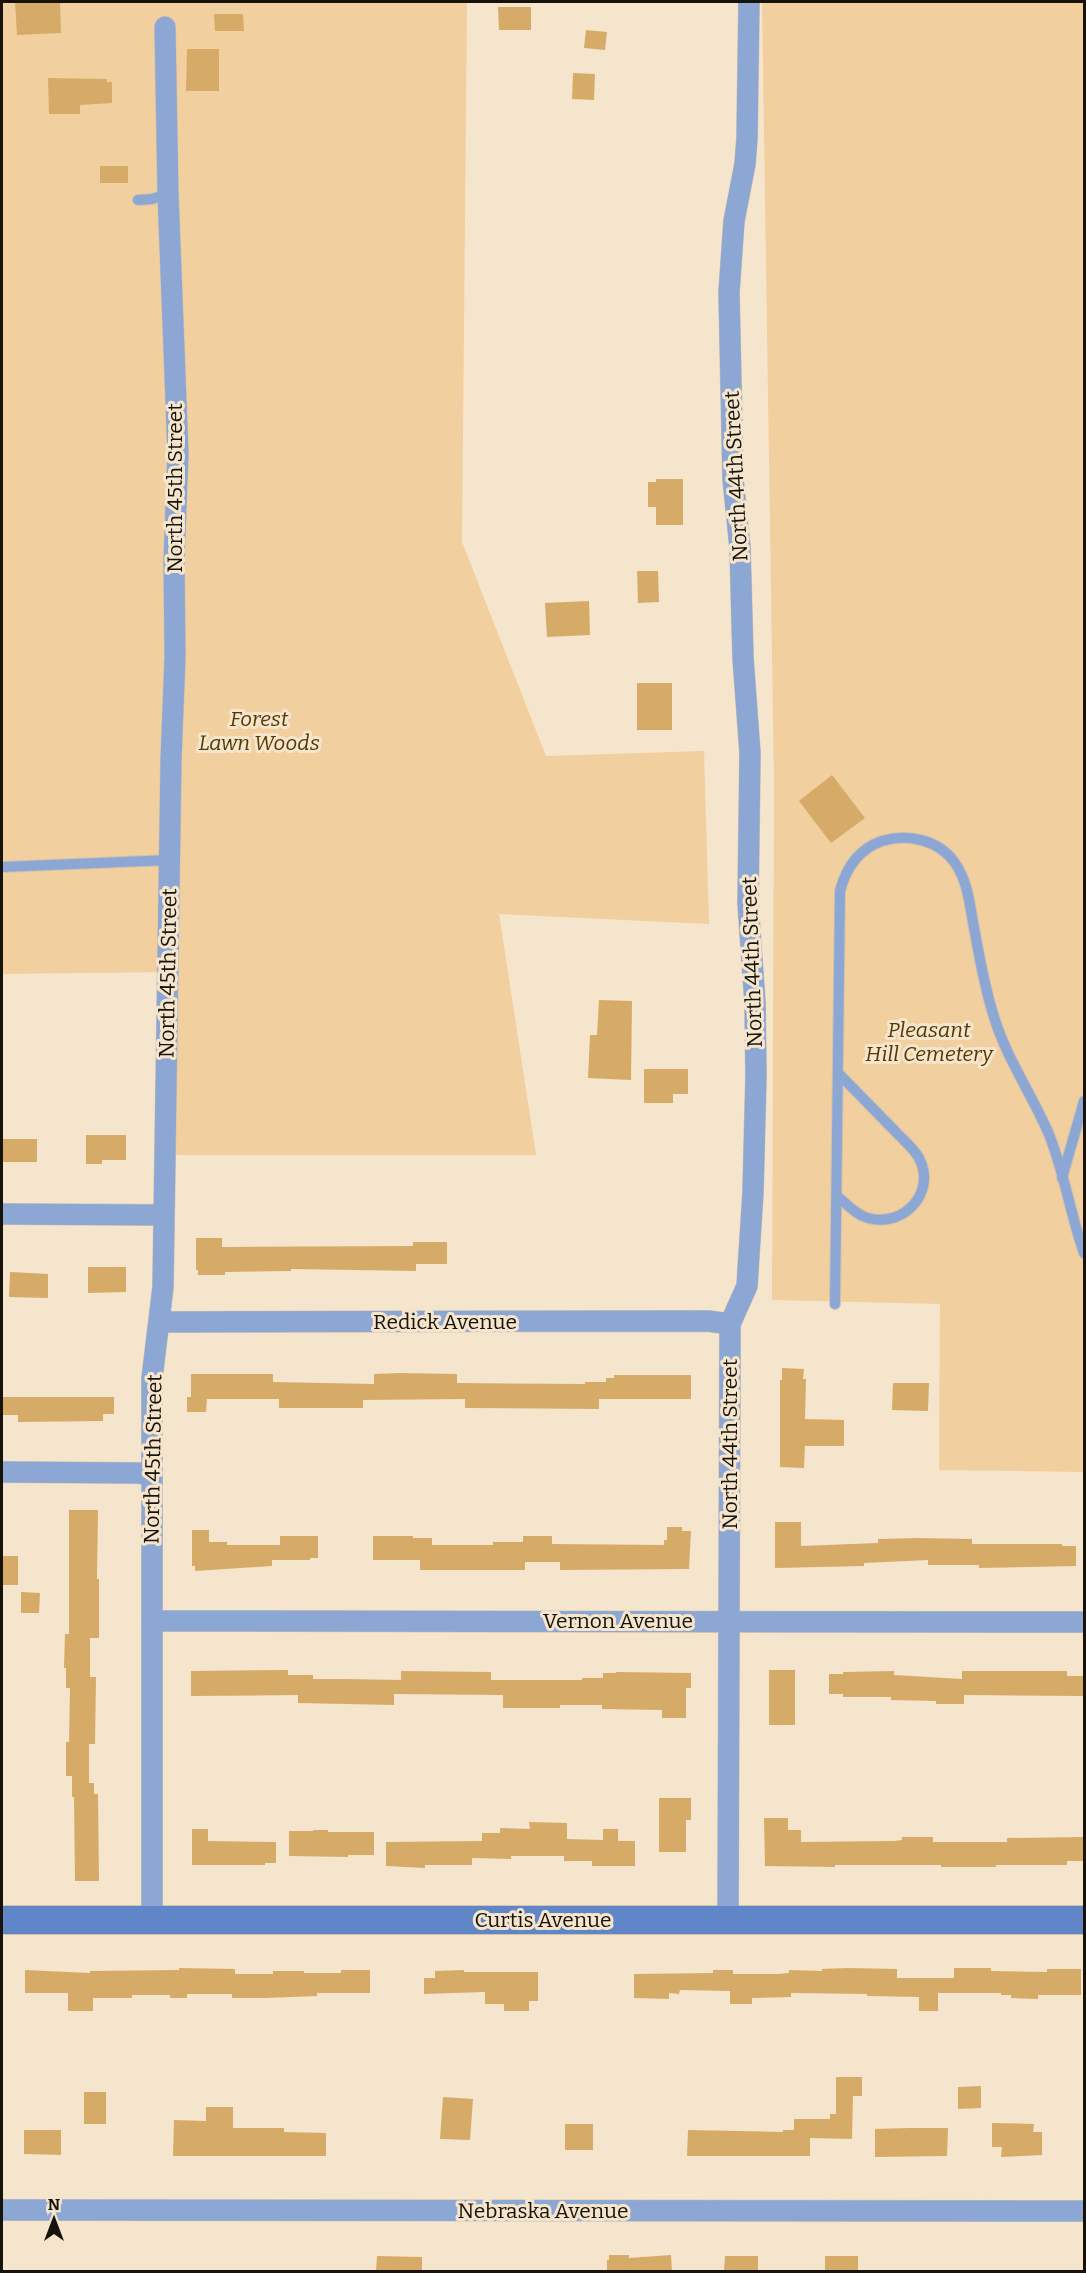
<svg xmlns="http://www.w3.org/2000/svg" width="1086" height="2273" viewBox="0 0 1086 2273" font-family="Bitter,serif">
	<rect width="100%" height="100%" fill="#f5e5cd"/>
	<!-- green -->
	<g fill="#f1cf9f">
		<polygon points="2,2 467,2 462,542 546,756 704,751 709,924 499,914 536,1155 165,1155 168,972 2,974"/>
		<polygon points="762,2 1084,2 1084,1472 939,1470 940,1304 772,1300 774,784"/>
	</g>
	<!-- building -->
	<g fill="#d6ab68">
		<polygon points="15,2 60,2 61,33 17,35"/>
		<polygon points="498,7 531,7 531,30 499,30"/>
		<polygon points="214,14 243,14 244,31 215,31"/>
		<polygon points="586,30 607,32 605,50 584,48"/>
		<polygon points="187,49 219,49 219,91 186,91"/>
		<polygon points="573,73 595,74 594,100 572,99"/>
		<polygon points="48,78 107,79 107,82 112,82 112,103 80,105 80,114 49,114"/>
		<rect x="100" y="166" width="28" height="17"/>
		<polygon points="656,479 683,479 683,525 656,525 656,507 648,507 648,482 656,482"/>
		<polygon points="637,571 658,571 659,602 638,603"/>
		<polygon points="589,601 590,635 547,637 545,603"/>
		<rect x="637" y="683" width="35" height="47"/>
		<polygon points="832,775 865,818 831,843 799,801"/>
		<polygon points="599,1000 632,1001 631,1080 588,1078 590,1035 597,1035"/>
		<polygon points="644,1069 688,1069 688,1094 673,1094 673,1103 644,1103"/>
		<polygon points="86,1135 126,1135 126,1160 102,1160 102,1164 86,1164"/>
		<rect x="2" y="1139" width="35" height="23"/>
		<polygon points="196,1238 222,1238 222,1247 413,1246 413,1242 447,1242 447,1264 416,1264 416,1271 291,1269 291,1271 225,1272 225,1275 198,1275 198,1270 196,1270"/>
		<polygon points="88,1267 126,1267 126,1292 88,1293"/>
		<polygon points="10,1272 48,1274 48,1298 9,1297"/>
		<polygon points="782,1368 804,1369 803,1379 806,1379 805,1419 844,1420 844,1446 805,1446 804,1468 780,1467 780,1380 782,1380"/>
		<polygon points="400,1373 457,1374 457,1383 585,1384 585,1382 606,1382 606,1378 614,1378 614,1375 691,1375 691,1399 599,1399 599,1409 465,1408 465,1399 363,1400 363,1408 279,1408 279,1399 207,1399 206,1412 187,1412 187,1397 191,1397 191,1374 273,1374 273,1382 374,1384 374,1374"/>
		<polygon points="893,1383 929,1383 928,1411 892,1410"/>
		<polygon points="2,1397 114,1397 114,1414 103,1414 103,1421 18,1422 18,1415 2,1415"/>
		<polygon points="69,1510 98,1510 97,1579 99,1579 99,1638 90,1638 90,1677 96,1677 95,1744 89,1744 89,1783 94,1783 94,1794 98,1794 99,1881 75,1881 74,1797 72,1797 72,1776 66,1776 66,1742 69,1742 70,1688 66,1688 66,1668 64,1668 65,1634 69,1634"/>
		<polygon points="775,1522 801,1522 801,1546 878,1543 878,1539 917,1538 972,1539 972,1544 1062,1544 1062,1546 1076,1546 1076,1566 979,1568 979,1565 928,1565 928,1560 864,1563 864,1566 775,1568"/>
		<polygon points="667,1527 682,1527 682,1531 691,1531 689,1569 560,1570 560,1562 525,1562 525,1570 420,1570 420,1560 373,1560 373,1536 413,1536 413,1538 432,1538 432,1545 493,1545 493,1542 523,1542 523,1536 552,1536 552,1544 664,1545 664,1540 667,1540"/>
		<polygon points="192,1530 209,1530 209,1542 227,1542 227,1545 280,1545 280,1536 318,1536 318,1558 310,1558 310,1560 272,1560 272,1566 195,1571 195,1566 192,1566"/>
		<rect x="2" y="1556" width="16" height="29"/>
		<polygon points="21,1592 40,1593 39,1613 21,1613"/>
		<polygon points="288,1670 288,1675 313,1675 313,1679 345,1679 401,1680 401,1671 491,1672 491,1680 582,1680 582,1678 603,1678 603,1673 616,1673 616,1672 691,1673 691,1688 686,1688 686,1718 662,1718 662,1710 602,1709 602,1705 560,1705 560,1708 503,1708 503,1695 394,1694 394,1705 298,1703 298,1695 191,1696 191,1671"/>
		<rect x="769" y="1670" width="26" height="55"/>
		<polygon points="894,1671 894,1675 962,1679 962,1671 1067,1671 1067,1676 1084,1676 1084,1696 964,1695 964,1704 936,1704 936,1701 891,1700 891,1697 843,1697 843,1694 829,1694 829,1674 843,1674 843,1672"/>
		<polygon points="659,1798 691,1798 691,1820 686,1820 686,1852 659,1852"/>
		<polygon points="764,1818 788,1818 788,1830 801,1830 801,1842 894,1841 902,1840 902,1837 933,1837 933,1842 1007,1842 1007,1838 1084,1837 1084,1861 1067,1861 1067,1865 996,1865 996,1867 941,1867 941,1865 835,1865 835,1867 765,1866"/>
		<polygon points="529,1822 567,1823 567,1839 603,1840 603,1829 618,1829 618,1841 635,1841 635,1866 592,1866 592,1861 564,1861 564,1856 511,1856 511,1859 472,1858 472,1865 425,1865 425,1868 386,1866 386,1842 482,1841 482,1833 500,1833 500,1828 530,1829"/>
		<polygon points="192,1829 208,1829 208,1841 276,1842 276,1863 265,1863 265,1865 192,1865"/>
		<polygon points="313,1830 328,1830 328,1832 374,1832 374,1855 348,1855 348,1857 289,1856 289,1831 313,1831"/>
		<polygon points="179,1968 235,1969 235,1974 273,1974 273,1971 304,1971 304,1973 341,1973 341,1970 370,1970 370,1993 317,1993 317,1996 266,1998 232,1998 232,1994 187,1994 187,1998 170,1998 170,1995 132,1995 132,1998 93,1998 93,2011 68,2011 68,1993 25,1993 25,1970 90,1973 90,1971 179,1970"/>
		<polygon points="848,1968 897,1969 897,1978 954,1978 954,1968 991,1968 991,1971 1047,1972 1047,1969 1081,1969 1081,1995 1038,1995 1038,1999 1011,1998 1011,1995 1001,1995 1001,1993 938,1993 938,2011 919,2011 919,1997 867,1996 867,1994 791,1993 791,1997 752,1998 752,2004 730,2004 730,1991 680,1990 679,1994 669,1993 669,1999 634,1998 634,1974 713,1973 713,1970 733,1970 733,1974 778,1974 789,1973 789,1970 822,1971 822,1969"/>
		<polygon points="464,1970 464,1972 538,1972 538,2001 529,2001 529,2011 504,2011 504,2004 485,2004 485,1992 424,1994 424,1978 435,1978 435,1971"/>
		<polygon points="836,2077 862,2077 862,2096 853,2096 852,2139 810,2138 810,2156 687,2156 688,2130 783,2132 783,2130 794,2130 794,2119 830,2119 830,2114 836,2114"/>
		<polygon points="981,2086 981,2108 958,2109 958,2087"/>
		<rect x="84" y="2092" width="22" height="32"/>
		<polygon points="443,2097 473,2099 470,2140 440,2139"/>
		<polygon points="206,2107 233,2107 233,2128 284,2128 284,2132 326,2133 326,2156 173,2156 174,2120 206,2121"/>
		<polygon points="992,2123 1034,2124 1033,2132 1042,2132 1042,2155 1001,2157 1002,2147 992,2147"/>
		<rect x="565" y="2124" width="28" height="26"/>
		<polygon points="910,2128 948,2128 947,2156 875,2157 875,2129"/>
		<polygon points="24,2130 61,2130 61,2155 24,2154"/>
		<polygon points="609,2255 629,2255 629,2258 671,2255 672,2271 607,2271 607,2260 609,2260"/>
		<polygon points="377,2256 422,2257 422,2271 376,2271"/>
		<polygon points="725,2256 758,2256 758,2271 724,2271"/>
		<rect x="825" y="2256" width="33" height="15"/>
	</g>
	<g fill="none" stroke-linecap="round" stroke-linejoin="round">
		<defs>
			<g id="lane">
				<polyline points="138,200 152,199 168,194"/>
				<polyline points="2,867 170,860"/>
				<polyline points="1062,1178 1084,1101"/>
				<path d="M838,1197C847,1204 856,1215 868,1218C904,1228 937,1192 919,1158C913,1147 902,1139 894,1130C876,1112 858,1093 839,1074"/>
				<path d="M835,1304L840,891C846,868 859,849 882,841C908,833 939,840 955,863C969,883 970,909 975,933C980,961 985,989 994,1017C1006,1057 1031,1093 1048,1132C1064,1170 1070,1214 1084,1253"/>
			</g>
			<g id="street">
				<polyline points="2,1214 163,1215"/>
				<polyline points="160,1322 708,1321 730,1324"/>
				<polyline points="2,1472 138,1473 152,1475"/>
				<polyline points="152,1621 1084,1622"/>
				<polyline points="152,1920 152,1378 163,1287 171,760 175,657 174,560 178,453 168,194 165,27"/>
				<polyline points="728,1920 730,1324 747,1286 753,1192 756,1076 755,1003 748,903 750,753 743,658 740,548 733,479 729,292 734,221 745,164 747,138 749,2"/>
				<polyline points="2,2210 1084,2211"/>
			</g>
			<polyline id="secondary" points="2,1920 1084,1920"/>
		</defs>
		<!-- lane casing -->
		<use href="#lane" stroke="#d1c3ae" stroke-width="12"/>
		<!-- street casing -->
		<use href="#street" stroke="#d1c3ae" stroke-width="22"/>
		<!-- secondary casing -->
		<use href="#secondary" stroke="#d1c3ae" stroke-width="30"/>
		<!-- lane -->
		<use href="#lane" stroke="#8da7d4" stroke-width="10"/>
		<!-- street -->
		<use href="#street" stroke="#8da7d4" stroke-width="21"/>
		<!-- secondary -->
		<use href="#secondary" stroke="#6186c7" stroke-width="28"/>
	</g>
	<g text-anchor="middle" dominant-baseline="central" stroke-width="6" stroke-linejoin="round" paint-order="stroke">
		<!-- street labels -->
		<g font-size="21" fill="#17120a" stroke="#f5e5cd">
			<text transform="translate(736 476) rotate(-93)">North 44th Street</text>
			<text transform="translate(175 488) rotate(-90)">North 45th Street</text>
			<text transform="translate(752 962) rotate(-92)">North 44th Street</text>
			<text transform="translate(168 973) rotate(-89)">North 45th Street</text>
			<text x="445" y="1322">Redick Avenue</text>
			<text transform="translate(730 1444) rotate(-90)">North 44th Street</text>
			<text transform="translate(153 1459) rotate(-89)">North 45th Street</text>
			<text x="618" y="1621">Vernon Avenue</text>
			<text x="543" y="1920">Curtis Avenue</text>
			<text x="543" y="2211">Nebraska Avenue</text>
		</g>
		<!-- park labels -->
		<g font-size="21" font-style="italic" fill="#553800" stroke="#f5e5cd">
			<text x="259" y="719">Forest<tspan x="259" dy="24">Lawn Woods</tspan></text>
			<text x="929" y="1030">Pleasant<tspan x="929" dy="24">Hill Cemetery</tspan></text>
		</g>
	</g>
	<!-- border -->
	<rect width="1086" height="2273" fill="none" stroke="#17120a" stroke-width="6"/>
	<!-- north arrow -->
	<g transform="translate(54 2219)" stroke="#f5e5cd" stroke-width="4.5" paint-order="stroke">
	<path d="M0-4.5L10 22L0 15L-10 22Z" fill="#17120a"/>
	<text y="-9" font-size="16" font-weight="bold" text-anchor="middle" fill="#17120a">N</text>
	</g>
</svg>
